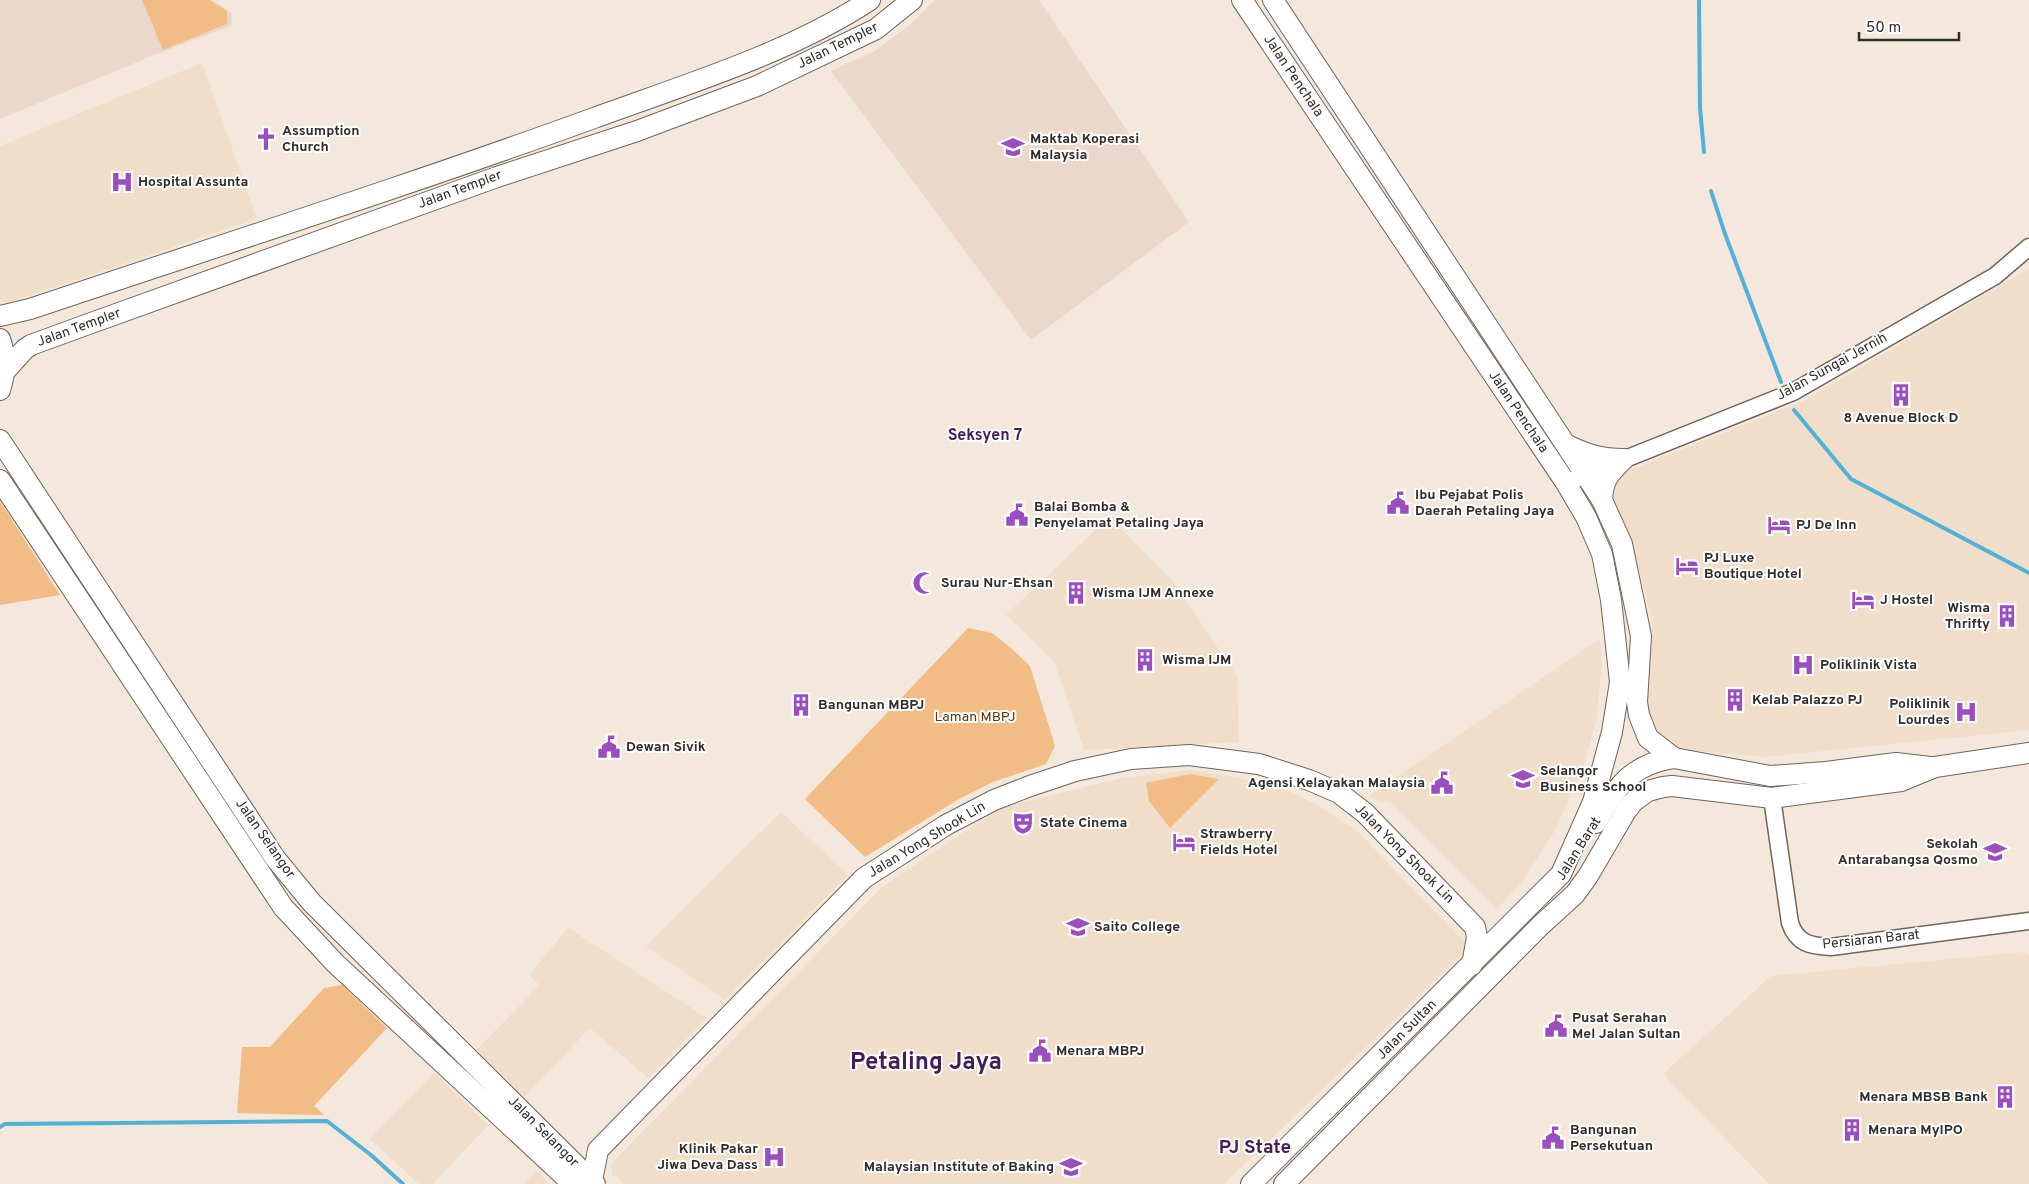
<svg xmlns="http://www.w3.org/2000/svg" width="2029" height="1184" viewBox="0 0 2029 1184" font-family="Overpass,sans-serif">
	<rect width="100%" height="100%" fill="#f4e7db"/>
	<!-- built -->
	<g fill="#f0decb">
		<polygon points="202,63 257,219 7,303 0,300 0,146"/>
		<polygon points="2029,269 2029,730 1765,757 1678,749 1668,746 1659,740 1650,721 1648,698 1652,621 1636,557 1610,493 1615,476 1803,401"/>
		<polygon points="1109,517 1172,580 1237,676 1239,742 1084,750 1054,661 1006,615"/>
		<polygon points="1600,639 1602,666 1596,722 1584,764 1556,829 1523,880 1497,909 1393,804 1367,797"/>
		<polygon points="1192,770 1277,785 1319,806 1356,830 1470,947 1224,1184 624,1184 612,1174 611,1164 882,887 1000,808 1122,778"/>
		<polygon points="781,812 848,875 725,1000 646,946"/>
		<polygon points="568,928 707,1018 648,1078 590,1028 524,1097 476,1050 540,985 529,975"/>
		<polygon points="2025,952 2029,955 2029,1184 1769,1184 1663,1074 1771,976"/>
		<polygon points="434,1073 488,1125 433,1184 419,1184 370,1139"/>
		<polygon points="536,1171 550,1184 525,1184"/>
	</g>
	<!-- education -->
	<g fill="#ecd8ca">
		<polygon points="0,0 213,0 232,13 231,26 159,53 0,119"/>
		<polygon points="935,0 1039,0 1189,222 1031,340 831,71 875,51 911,24"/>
	</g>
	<!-- green -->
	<g fill="#f1bc86">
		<polygon points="142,0 209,0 227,11 227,24 163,50"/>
		<polygon points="0,501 60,595 0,605"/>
		<polygon points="968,628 992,633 1011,648 1030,666 1055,746 1046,764 993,782 959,799 865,857 805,799"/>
		<polygon points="1190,774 1219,779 1170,828 1149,801 1146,783"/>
		<polygon points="342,985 387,1028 314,1106 324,1115 237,1113 242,1047 270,1047 324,988"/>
	</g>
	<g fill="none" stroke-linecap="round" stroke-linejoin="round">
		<!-- stream -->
		<g stroke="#52b1d6" stroke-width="4">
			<polyline points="1699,0 1700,108 1704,152"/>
			<polyline points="1711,191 1725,234 1781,382"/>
			<polyline points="1794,410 1851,479 2029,573"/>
			<polyline points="0,1127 5,1124 327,1121 371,1155 403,1184"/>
		</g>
		<defs>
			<g id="minor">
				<polyline points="1575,479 1793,392 1995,276 2029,247"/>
				<path d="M1772,798L1790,923C1797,944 1811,946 1831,947L2029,921"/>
			</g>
			<g id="major">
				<polyline points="1242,0 1566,483 1586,517 1602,554 1611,600 1620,682 1612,732 1593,802 1561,874 1251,1184"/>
				<polyline points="1273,0 1602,500 1622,544 1641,636 1637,702 1639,715 1648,738 1674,758"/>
				<path d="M0,316L30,309C218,246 407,186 594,118C684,85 790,53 870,0"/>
				<path d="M0,339C6,356 6,372 0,390"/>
				<polyline points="5,371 25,349 31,345 83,326 497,177 637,131 757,86 876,29 912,0"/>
				<polyline points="0,440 275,858 312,903 595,1184"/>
				<path d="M1567,445C1588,455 1601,459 1624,459"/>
				<polyline points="0,480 283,907 335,963 573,1184"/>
				<path d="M1602,500C1603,479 1609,474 1624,459"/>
				<path d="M1596,823C1616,787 1631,764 1674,758L1770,776L1826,772L1896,763L1930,767"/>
				<polyline points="592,1181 598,1150 864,878 946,825 994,800 1030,786 1075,771 1131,759 1189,755 1259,764 1309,780 1339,793 1365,813 1475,927 1477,937 1472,965"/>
				<polyline points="1284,1184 1541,925 1575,894 1588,876 1626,811 1633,802 1648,791 1663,787 1672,786 1772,798 1901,781 1935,767 2029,753"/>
			</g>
		</defs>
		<!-- minor casing -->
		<use href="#minor" stroke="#70655a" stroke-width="19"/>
		<!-- major casing -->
		<use href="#major" stroke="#70655a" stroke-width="22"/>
		<!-- minor -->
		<use href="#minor" stroke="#fff" stroke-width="16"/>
		<!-- major -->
		<use href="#major" stroke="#fff" stroke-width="20"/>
	</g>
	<!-- icons -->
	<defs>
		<symbol id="church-bare" viewBox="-9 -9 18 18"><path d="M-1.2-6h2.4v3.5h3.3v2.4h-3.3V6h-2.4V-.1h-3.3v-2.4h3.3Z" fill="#9a4ec0" stroke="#fff" stroke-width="2.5" paint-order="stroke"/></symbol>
		<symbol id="university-bare" viewBox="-9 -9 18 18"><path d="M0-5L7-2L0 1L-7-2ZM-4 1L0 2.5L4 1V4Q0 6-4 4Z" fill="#9a4ec0" stroke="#fff" stroke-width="2.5" paint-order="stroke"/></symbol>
		<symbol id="hospital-bare" viewBox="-9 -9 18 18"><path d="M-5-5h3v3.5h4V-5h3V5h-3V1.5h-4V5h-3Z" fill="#9a4ec0" stroke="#fff" stroke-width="2.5" paint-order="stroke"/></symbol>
		<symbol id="building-bare" viewBox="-9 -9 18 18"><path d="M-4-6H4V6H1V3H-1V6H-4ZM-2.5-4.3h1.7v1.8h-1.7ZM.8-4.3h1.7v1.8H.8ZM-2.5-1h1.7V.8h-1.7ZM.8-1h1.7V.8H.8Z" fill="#9a4ec0" stroke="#fff" stroke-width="2.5" paint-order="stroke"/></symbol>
		<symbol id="civic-bare" viewBox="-9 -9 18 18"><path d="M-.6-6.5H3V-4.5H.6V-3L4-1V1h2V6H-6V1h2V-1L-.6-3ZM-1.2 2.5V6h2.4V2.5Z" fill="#9a4ec0" stroke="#fff" stroke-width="2.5" paint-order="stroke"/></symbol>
		<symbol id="hotel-bare" viewBox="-9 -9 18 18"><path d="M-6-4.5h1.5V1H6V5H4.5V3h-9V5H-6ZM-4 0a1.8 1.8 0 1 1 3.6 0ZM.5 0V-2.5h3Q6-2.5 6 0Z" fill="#9a4ec0" stroke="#fff" stroke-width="2.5" paint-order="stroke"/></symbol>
		<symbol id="mosque-bare" viewBox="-9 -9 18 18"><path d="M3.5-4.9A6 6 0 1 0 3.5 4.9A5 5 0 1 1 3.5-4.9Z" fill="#9a4ec0" stroke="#fff" stroke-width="2.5" paint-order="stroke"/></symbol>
		<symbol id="theatre-bare" viewBox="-9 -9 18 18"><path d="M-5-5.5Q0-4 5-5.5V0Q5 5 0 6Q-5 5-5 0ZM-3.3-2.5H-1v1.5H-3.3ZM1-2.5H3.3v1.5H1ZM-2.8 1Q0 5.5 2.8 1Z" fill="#9a4ec0" stroke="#fff" stroke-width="2.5" paint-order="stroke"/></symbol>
	</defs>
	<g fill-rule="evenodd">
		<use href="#church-bare" x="250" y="123" width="32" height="32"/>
		<use href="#university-bare" x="997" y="131" width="32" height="32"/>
		<use href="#hospital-bare" x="106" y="166" width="32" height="32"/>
		<use href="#building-bare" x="1885" y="379" width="32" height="32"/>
		<use href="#civic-bare" x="1382" y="487" width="32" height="32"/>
		<use href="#civic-bare" x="1001" y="499" width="32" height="32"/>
		<use href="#hotel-bare" x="1763" y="509" width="32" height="32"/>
		<use href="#hotel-bare" x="1671" y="550" width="32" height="32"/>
		<use href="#mosque-bare" x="908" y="567" width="32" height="32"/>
		<use href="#building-bare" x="1060" y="577" width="32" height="32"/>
		<use href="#hotel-bare" x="1847" y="584" width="32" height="32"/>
		<use href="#building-bare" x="1991" y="600" width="32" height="32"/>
		<use href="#building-bare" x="1129" y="644" width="32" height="32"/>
		<use href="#hospital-bare" x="1787" y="649" width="32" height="32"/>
		<use href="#building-bare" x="1719" y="684" width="32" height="32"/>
		<use href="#building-bare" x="785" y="689" width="32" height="32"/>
		<use href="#hospital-bare" x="1950" y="696" width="32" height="32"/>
		<use href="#civic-bare" x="593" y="731" width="32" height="32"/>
		<use href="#university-bare" x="1507" y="763" width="32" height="32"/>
		<use href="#civic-bare" x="1426" y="767" width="32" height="32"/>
		<use href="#theatre-bare" x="1007" y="807" width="32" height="32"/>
		<use href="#hotel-bare" x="1168" y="826" width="32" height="32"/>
		<use href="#university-bare" x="1979" y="836" width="32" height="32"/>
		<use href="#university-bare" x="1062" y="911" width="32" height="32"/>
		<use href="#civic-bare" x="1540" y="1010" width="32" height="32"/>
		<use href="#civic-bare" x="1024" y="1035" width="32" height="32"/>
		<use href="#building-bare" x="1989" y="1081" width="32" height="32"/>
		<use href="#building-bare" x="1836" y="1114" width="32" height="32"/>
		<use href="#civic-bare" x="1537" y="1122" width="32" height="32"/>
		<use href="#hospital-bare" x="758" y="1141" width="32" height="32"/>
		<use href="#university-bare" x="1055" y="1151" width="32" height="32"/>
	</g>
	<g text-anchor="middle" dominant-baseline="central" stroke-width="4" stroke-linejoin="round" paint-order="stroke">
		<!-- street labels -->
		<g font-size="14" fill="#312d28" stroke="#fff">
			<text transform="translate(838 46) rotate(-26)">Jalan Templer</text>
			<text transform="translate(1293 76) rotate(56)">Jalan Penchala</text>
			<text transform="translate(460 190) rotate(-20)">Jalan Templer</text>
			<text transform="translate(79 328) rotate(-20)">Jalan Templer</text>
			<text transform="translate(1832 367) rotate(-29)">Jalan Sungai Jernih</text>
			<text transform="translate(1518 412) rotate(56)">Jalan Penchala</text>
			<text transform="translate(265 839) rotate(55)">Jalan Selangor</text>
			<text transform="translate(927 840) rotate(-31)">Jalan Yong Shook Lin</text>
			<text transform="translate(1579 849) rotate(-58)">Jalan Barat</text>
			<text transform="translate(1404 854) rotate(45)">Jalan Yong Shook Lin</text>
			<text transform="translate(1871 940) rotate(-6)">Persiaran Barat</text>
			<text transform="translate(1407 1030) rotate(-45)">Jalan Sultan</text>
			<text transform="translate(543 1132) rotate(45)">Jalan Selangor</text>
		</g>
		<!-- poi labels -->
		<g font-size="14" font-weight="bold" fill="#312d28" stroke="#fff" text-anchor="start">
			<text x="282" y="131">Assumption<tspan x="282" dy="16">Church</tspan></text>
			<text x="1030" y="139">Maktab Koperasi<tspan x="1030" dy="16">Malaysia</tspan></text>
			<text x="138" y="182">Hospital Assunta</text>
			<text x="1901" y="418" text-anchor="middle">8 Avenue Block D</text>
			<text x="1415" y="495">Ibu Pejabat Polis<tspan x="1415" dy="16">Daerah Petaling Jaya</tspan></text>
			<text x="1034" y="507">Balai Bomba &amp;<tspan x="1034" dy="16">Penyelamat Petaling Jaya</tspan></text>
			<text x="1796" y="525">PJ De Inn</text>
			<text x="1704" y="558">PJ Luxe<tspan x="1704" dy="16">Boutique Hotel</tspan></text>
			<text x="941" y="583">Surau Nur-Ehsan</text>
			<text x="1092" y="593">Wisma IJM Annexe</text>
			<text x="1880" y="600">J Hostel</text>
			<text x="1990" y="608" text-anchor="end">Wisma<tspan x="1990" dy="16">Thrifty</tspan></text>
			<text x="1162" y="660">Wisma IJM</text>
			<text x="1820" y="665">Poliklinik Vista</text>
			<text x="1752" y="700">Kelab Palazzo PJ</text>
			<text x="1950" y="704" text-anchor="end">Poliklinik<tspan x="1950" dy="16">Lourdes</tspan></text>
			<text x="818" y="705">Bangunan MBPJ</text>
			<text x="626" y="747">Dewan Sivik</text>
			<text x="1540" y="771">Selangor<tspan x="1540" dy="16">Business School</tspan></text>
			<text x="1425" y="783" text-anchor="end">Agensi Kelayakan Malaysia</text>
			<text x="1040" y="823">State Cinema</text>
			<text x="1200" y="834">Strawberry<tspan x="1200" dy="16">Fields Hotel</tspan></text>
			<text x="1978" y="844" text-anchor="end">Sekolah<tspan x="1978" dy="16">Antarabangsa Qosmo</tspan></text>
			<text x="1094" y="927">Saito College</text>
			<text x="1572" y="1018">Pusat Serahan<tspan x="1572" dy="16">Mel Jalan Sultan</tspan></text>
			<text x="1056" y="1051">Menara MBPJ</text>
			<text x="1988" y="1097" text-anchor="end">Menara MBSB Bank</text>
			<text x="1570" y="1130">Bangunan<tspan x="1570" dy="16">Persekutuan</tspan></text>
			<text x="1868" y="1130">Menara MyIPO</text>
			<text x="758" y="1149" text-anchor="end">Klinik Pakar<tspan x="758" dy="16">Jiwa Deva Dass</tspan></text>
			<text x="1054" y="1167" text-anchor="end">Malaysian Institute of Baking</text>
		</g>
		<!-- park labels -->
		<g font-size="14" fill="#5e3805" stroke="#fff">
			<text x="975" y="717">Laman MBPJ</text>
		</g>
		<!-- quarter labels -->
		<g font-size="16" font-weight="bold" fill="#431e55" stroke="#fff">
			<text x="985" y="436">Seksyen 7</text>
		</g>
		<!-- district labels -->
		<g font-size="19" font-weight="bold" fill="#431e55" stroke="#fff">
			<text x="1255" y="1148">PJ State</text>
		</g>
		<!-- town labels -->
		<g font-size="24" font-weight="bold" fill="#431e55" stroke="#fff">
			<text x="926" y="1063">Petaling Jaya</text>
		</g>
	</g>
	<!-- scale -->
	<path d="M1859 32v8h100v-8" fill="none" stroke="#312d28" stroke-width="2.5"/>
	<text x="1866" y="32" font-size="15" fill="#312d28" stroke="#ffffff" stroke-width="4" paint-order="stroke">50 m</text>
</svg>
